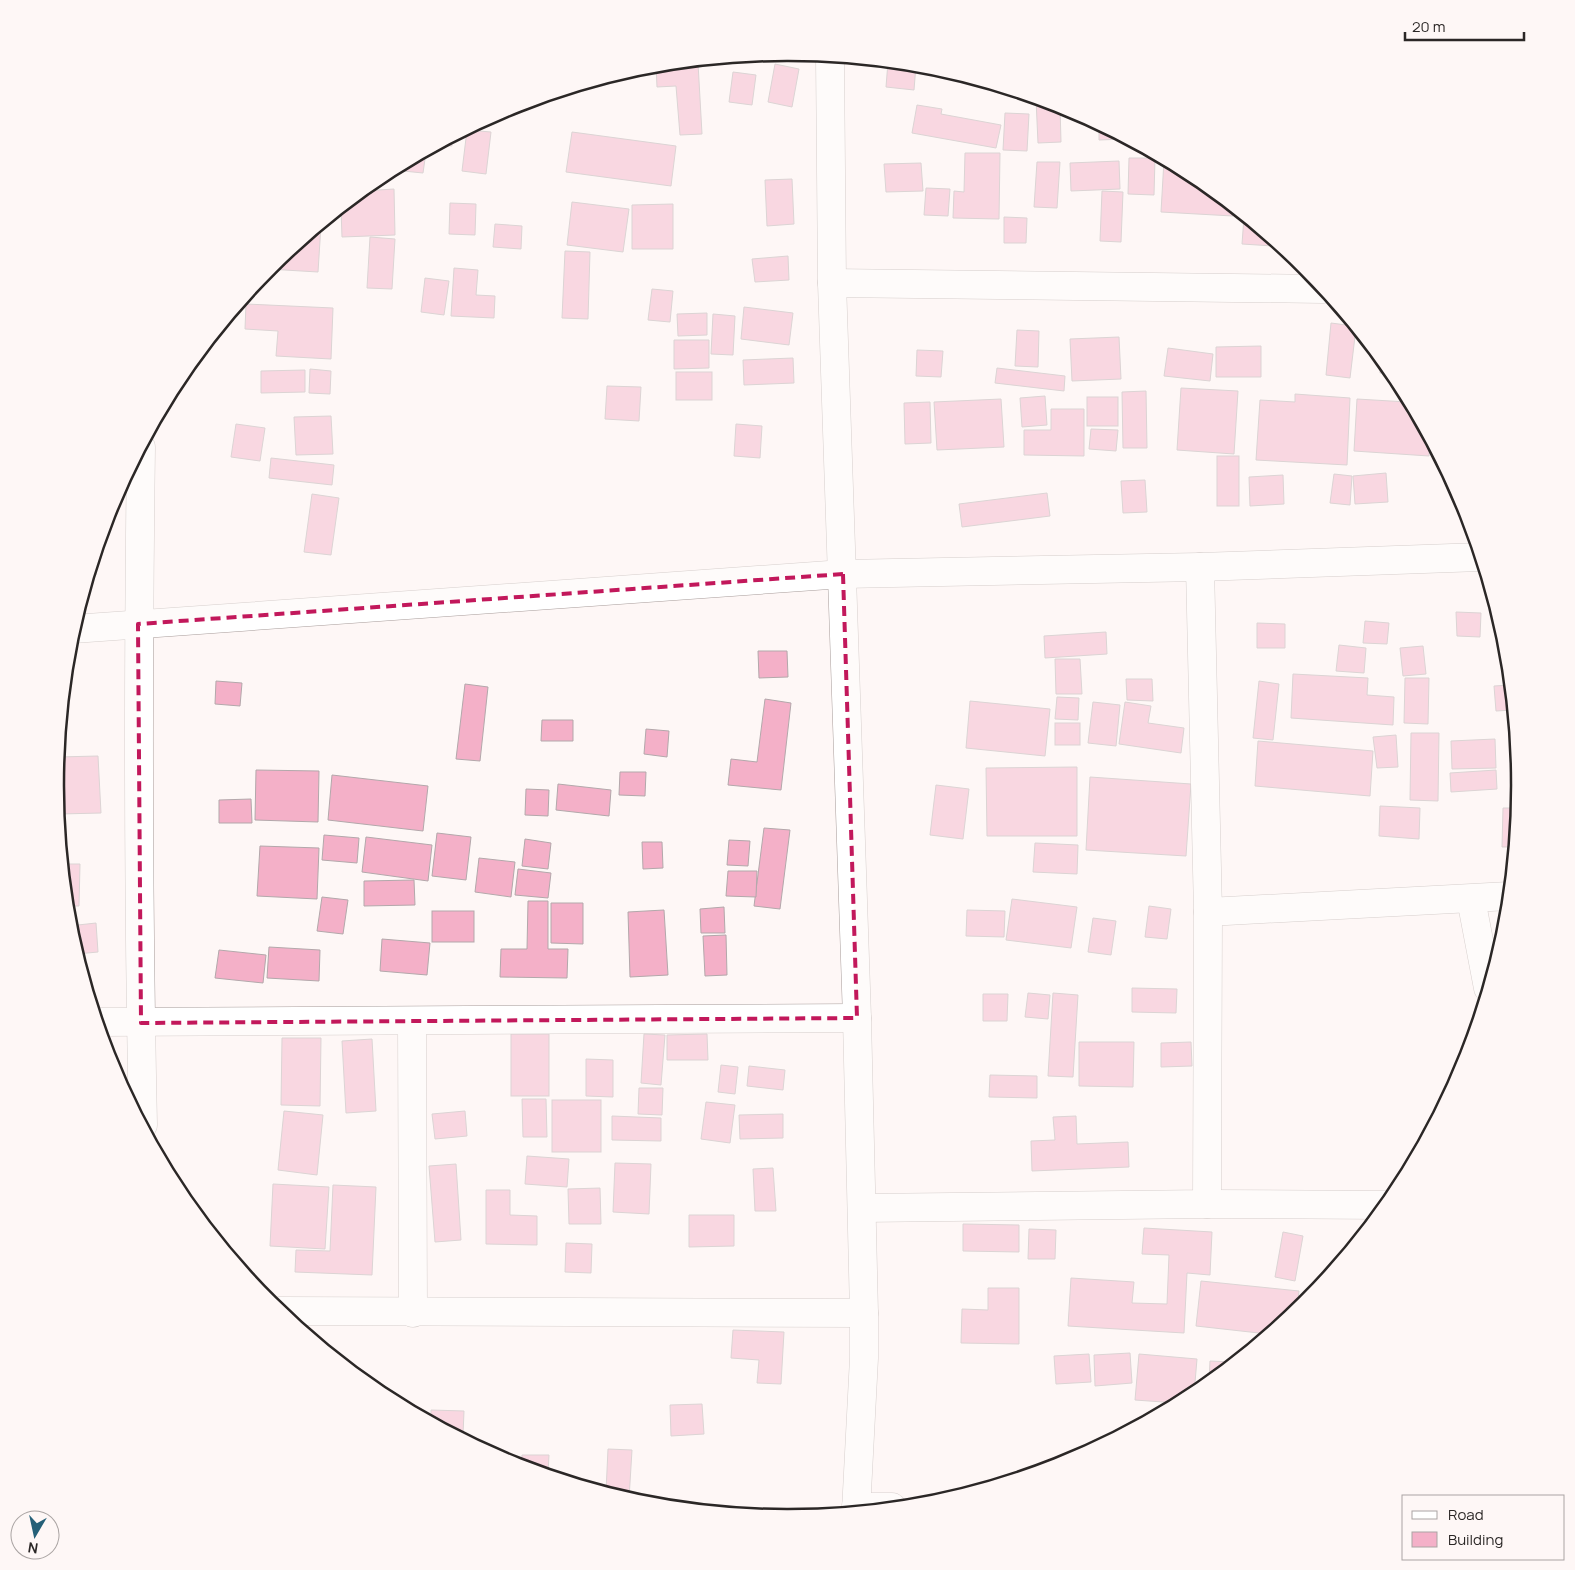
<svg xmlns="http://www.w3.org/2000/svg" width="1575" height="1570" viewBox="0 0 1575 1570" font-family="Manrope,sans-serif">
	<rect width="100%" height="100%" fill="#fef7f6"/>
	<!-- green -->
	<polygon fill="#e2d09d" points="107,1052 115,1052 115,1074 111,1065"/>
	<!-- building -->
	<g fill="#f4b0c8" stroke="#b3a8ab">
		<polygon points="888,62 916,65 914,90 886,87"/>
		<polygon points="698,63 702,134 680,135 676,86 657,87 656,65"/>
		<polygon points="775,64 799,69 792,107 768,102"/>
		<polygon points="733,72 756,75 752,105 729,102"/>
		<polygon points="967,78 987,84 966,81"/>
		<polygon points="1036,99 1060,106 1061,142 1038,143"/>
		<polygon points="917,105 942,109 941,114 1001,125 996,148 912,133"/>
		<polygon points="1005,113 1029,114 1027,151 1003,150"/>
		<polygon points="1099,125 1125,139 1099,140"/>
		<polygon points="467,130 491,132 486,174 462,171"/>
		<polygon points="572,132 676,146 671,186 566,172"/>
		<polygon points="451,138 452,146 438,145"/>
		<polygon points="426,152 423,173 393,170"/>
		<polygon points="965,153 1000,153 999,219 953,218 954,191 964,192"/>
		<polygon points="1129,158 1155,158 1154,195 1128,194"/>
		<polygon points="1164,160 1195,176 1233,208 1233,216 1161,212"/>
		<polygon points="1119,161 1120,189 1071,191 1070,163"/>
		<polygon points="1037,162 1060,162 1057,208 1034,207"/>
		<polygon points="921,163 923,191 886,192 884,164"/>
		<polygon points="792,179 794,224 767,226 765,180"/>
		<polygon points="926,188 950,189 948,216 924,215"/>
		<polygon points="394,189 395,235 342,237 341,209 363,191"/>
		<polygon points="1102,191 1123,192 1121,242 1100,241"/>
		<polygon points="572,202 629,209 623,252 567,245"/>
		<polygon points="450,203 476,204 475,235 449,234"/>
		<polygon points="673,204 673,249 632,249 632,205"/>
		<polygon points="1004,217 1027,218 1026,243 1004,243"/>
		<polygon points="1244,217 1273,241 1273,246 1242,244"/>
		<polygon points="495,224 522,226 521,249 493,247"/>
		<polygon points="321,225 318,272 268,269 270,267"/>
		<polygon points="370,237 395,239 392,289 367,288"/>
		<polygon points="565,251 590,252 588,319 562,318"/>
		<polygon points="788,256 789,280 755,282 752,259"/>
		<polygon points="454,268 478,270 476,295 495,296 494,318 451,316"/>
		<polygon points="425,278 449,281 444,315 421,312"/>
		<polygon points="652,289 673,291 670,322 648,320"/>
		<polygon points="246,304 333,308 331,359 276,356 278,331 245,329"/>
		<polygon points="744,307 793,313 789,345 741,339"/>
		<polygon points="707,313 707,335 678,336 677,314"/>
		<polygon points="713,314 735,316 733,355 711,354"/>
		<polygon points="1331,323 1354,326 1356,328 1350,378 1326,375"/>
		<polygon points="1017,330 1039,331 1038,367 1015,366"/>
		<polygon points="1119,337 1121,379 1072,381 1070,339"/>
		<polygon points="674,340 709,340 709,368 674,369"/>
		<polygon points="1261,346 1261,377 1216,377 1216,347"/>
		<polygon points="1168,348 1213,354 1210,381 1164,376"/>
		<polygon points="917,350 943,351 941,377 916,376"/>
		<polygon points="793,358 794,383 744,385 743,360"/>
		<polygon points="1381,359 1392,373 1380,373"/>
		<polygon points="997,368 1065,376 1064,391 995,383"/>
		<polygon points="310,369 331,371 330,394 309,393"/>
		<polygon points="305,370 305,392 261,393 261,371"/>
		<rect x="676" y="372" width="36" height="28"/>
		<polygon points="607,386 641,387 639,421 605,419"/>
		<polygon points="1181,388 1238,391 1234,454 1177,450"/>
		<polygon points="1146,391 1147,448 1123,448 1122,392"/>
		<polygon points="1295,394 1350,398 1347,465 1256,460 1260,400 1295,402"/>
		<polygon points="1045,396 1047,425 1022,427 1020,398"/>
		<rect x="1087" y="397" width="31" height="29"/>
		<polygon points="1407,397 1430,441 1429,456 1354,451 1357,399 1407,402"/>
		<polygon points="1001,399 1004,447 937,450 934,402"/>
		<polygon points="930,402 931,443 905,444 904,403"/>
		<polygon points="1051,409 1084,409 1084,456 1024,455 1024,430 1051,430"/>
		<polygon points="331,416 333,454 296,455 294,417"/>
		<polygon points="236,424 265,428 260,461 231,457"/>
		<polygon points="736,424 762,426 760,458 734,456"/>
		<polygon points="1091,429 1118,430 1116,451 1089,449"/>
		<rect x="1217" y="456" width="22" height="50"/>
		<polygon points="271,458 334,465 332,485 269,478"/>
		<polygon points="1386,473 1388,502 1355,504 1353,476"/>
		<polygon points="1334,474 1352,476 1350,505 1330,503"/>
		<polygon points="1283,475 1284,504 1250,506 1249,477"/>
		<polygon points="1145,480 1147,512 1123,513 1121,481"/>
		<polygon points="1047,493 1050,516 962,527 959,504"/>
		<polygon points="312,494 339,498 331,555 304,552"/>
		<polygon points="98,547 96,575 90,574"/>
		<polygon points="1456,612 1481,613 1480,637 1457,636"/>
		<polygon points="1365,621 1389,623 1387,644 1363,643"/>
		<polygon points="1257,623 1285,624 1285,648 1257,648"/>
		<polygon points="1106,632 1107,654 1045,658 1044,636"/>
		<polygon points="1339,645 1366,648 1364,673 1336,671"/>
		<polygon points="1423,646 1426,674 1403,676 1400,648"/>
		<polygon points="758,651 787,651 788,677 759,678"/>
		<polygon points="1055,659 1080,659 1082,694 1056,694"/>
		<polygon points="1293,674 1368,678 1367,695 1394,697 1393,725 1291,718"/>
		<polygon points="1405,678 1429,678 1428,724 1404,723"/>
		<polygon points="1126,679 1152,679 1153,701 1127,700"/>
		<polygon points="216,681 242,683 240,706 215,704"/>
		<polygon points="1259,681 1279,684 1273,740 1253,738"/>
		<polygon points="465,684 488,687 480,761 456,759"/>
		<polygon points="1510,685 1513,710 1496,711 1494,686"/>
		<polygon points="65,688 70,689 60,748 59,748"/>
		<polygon points="1057,697 1079,698 1078,720 1055,719"/>
		<polygon points="765,699 791,703 781,790 728,785 731,759 757,762"/>
		<polygon points="970,701 1050,709 1045,756 966,748"/>
		<polygon points="1093,702 1120,705 1116,746 1088,743"/>
		<polygon points="1125,702 1151,706 1148,723 1184,728 1181,753 1119,744"/>
		<polygon points="542,720 573,720 573,741 541,741"/>
		<rect x="1055" y="723" width="25" height="22"/>
		<polygon points="646,729 669,731 667,757 644,754"/>
		<polygon points="1411,733 1439,733 1438,801 1410,800"/>
		<polygon points="1396,735 1398,767 1377,768 1373,737"/>
		<polygon points="1495,739 1496,768 1452,769 1451,741"/>
		<polygon points="1258,741 1373,751 1370,796 1255,786"/>
		<polygon points="98,756 101,813 60,814 58,757"/>
		<polygon points="1077,767 1077,836 987,836 986,768"/>
		<polygon points="256,770 319,771 318,822 255,820"/>
		<polygon points="1496,770 1497,789 1451,792 1450,773"/>
		<polygon points="620,772 646,772 645,796 619,795"/>
		<polygon points="332,775 428,786 423,831 328,820"/>
		<polygon points="1090,777 1191,784 1186,856 1086,850"/>
		<polygon points="558,784 611,790 609,816 556,810"/>
		<polygon points="936,785 969,789 963,839 930,835"/>
		<polygon points="526,789 549,790 548,816 525,815"/>
		<polygon points="251,799 252,823 219,823 219,800"/>
		<polygon points="1380,806 1420,808 1419,839 1379,836"/>
		<polygon points="1503,808 1518,808 1514,847 1502,847"/>
		<polygon points="764,828 790,830 780,909 754,906"/>
		<polygon points="437,833 471,837 466,880 432,876"/>
		<polygon points="324,835 359,838 357,863 322,860"/>
		<polygon points="366,837 432,845 428,881 362,872"/>
		<polygon points="525,839 551,843 548,869 522,866"/>
		<polygon points="729,840 750,841 748,866 727,865"/>
		<polygon points="642,842 662,842 663,868 643,869"/>
		<polygon points="1035,843 1078,845 1077,874 1033,872"/>
		<polygon points="260,846 319,848 317,899 257,896"/>
		<polygon points="479,858 515,862 511,897 475,892"/>
		<polygon points="63,864 80,864 79,906 67,906"/>
		<polygon points="518,869 551,873 548,898 515,895"/>
		<polygon points="728,871 757,871 756,897 726,896"/>
		<polygon points="414,880 415,905 364,906 364,881"/>
		<polygon points="322,897 348,900 343,934 317,931"/>
		<polygon points="1012,899 1077,907 1071,948 1006,940"/>
		<polygon points="528,901 548,901 548,949 568,949 567,978 500,977 501,949 527,949"/>
		<polygon points="551,903 583,903 583,944 551,943"/>
		<polygon points="1149,906 1171,909 1167,939 1145,937"/>
		<polygon points="724,907 725,933 701,933 700,909"/>
		<polygon points="664,910 668,975 630,977 628,912"/>
		<polygon points="967,910 1005,911 1004,937 966,936"/>
		<rect x="432" y="911" width="42" height="31"/>
		<polygon points="1093,918 1116,921 1111,955 1088,952"/>
		<polygon points="96,923 98,952 77,954 69,926"/>
		<polygon points="726,935 727,975 705,976 703,936"/>
		<polygon points="382,939 430,943 427,975 380,971"/>
		<polygon points="269,947 320,950 319,981 267,978"/>
		<polygon points="219,950 266,955 263,983 215,978"/>
		<polygon points="1132,988 1177,989 1176,1013 1132,1012"/>
		<polygon points="1028,993 1050,995 1048,1019 1025,1017"/>
		<polygon points="1053,993 1078,995 1073,1077 1048,1076"/>
		<polygon points="983,994 1008,994 1007,1021 983,1021"/>
		<rect x="511" y="1034" width="38" height="62"/>
		<polygon points="644,1034 665,1035 661,1085 641,1083"/>
		<polygon points="707,1034 708,1060 667,1060 667,1035"/>
		<polygon points="282,1038 321,1038 320,1106 281,1105"/>
		<polygon points="372,1039 376,1111 346,1113 342,1041"/>
		<polygon points="1079,1042 1134,1042 1133,1087 1079,1086"/>
		<polygon points="1191,1042 1192,1066 1161,1067 1161,1043"/>
		<polygon points="586,1059 613,1060 613,1097 586,1096"/>
		<polygon points="721,1065 738,1067 735,1094 718,1092"/>
		<polygon points="749,1066 785,1070 783,1090 747,1086"/>
		<polygon points="990,1075 1037,1076 1037,1098 989,1097"/>
		<polygon points="639,1088 663,1088 662,1115 638,1114"/>
		<polygon points="522,1099 546,1099 547,1137 523,1137"/>
		<rect x="552" y="1100" width="49" height="52"/>
		<polygon points="706,1102 735,1105 730,1143 701,1139"/>
		<polygon points="284,1111 323,1115 317,1175 278,1170"/>
		<polygon points="465,1111 467,1136 435,1139 432,1114"/>
		<polygon points="783,1114 783,1138 740,1139 739,1115"/>
		<polygon points="612,1116 661,1118 661,1141 612,1140"/>
		<polygon points="1076,1116 1077,1144 1128,1142 1129,1167 1032,1171 1031,1141 1055,1140 1053,1117"/>
		<polygon points="527,1156 569,1159 567,1187 525,1184"/>
		<polygon points="615,1163 651,1164 649,1214 613,1212"/>
		<polygon points="456,1164 461,1240 435,1242 429,1166"/>
		<polygon points="773,1168 776,1211 755,1211 753,1169"/>
		<polygon points="273,1184 329,1187 325,1249 270,1246"/>
		<polygon points="333,1185 376,1187 372,1275 295,1272 296,1250 330,1251"/>
		<polygon points="600,1188 601,1224 569,1224 568,1189"/>
		<polygon points="486,1190 510,1190 510,1215 537,1216 537,1245 486,1244"/>
		<polygon points="689,1215 734,1215 734,1246 689,1247"/>
		<polygon points="963,1224 1019,1225 1019,1252 963,1251"/>
		<polygon points="1144,1228 1212,1232 1210,1275 1187,1273 1184,1333 1068,1326 1071,1278 1134,1282 1132,1303 1167,1304 1169,1255 1142,1254"/>
		<polygon points="1029,1229 1056,1230 1055,1259 1028,1259"/>
		<polygon points="1283,1232 1303,1236 1295,1281 1275,1277"/>
		<polygon points="566,1243 592,1244 591,1273 565,1272"/>
		<polygon points="1201,1281 1299,1291 1297,1310 1268,1334 1196,1326"/>
		<polygon points="988,1288 1019,1288 1019,1344 961,1343 962,1309 988,1310"/>
		<polygon points="733,1330 784,1332 781,1384 757,1383 759,1360 731,1358"/>
		<polygon points="307,1334 318,1335 317,1342"/>
		<polygon points="1130,1353 1132,1383 1095,1386 1094,1355"/>
		<polygon points="1089,1354 1091,1382 1056,1384 1054,1356"/>
		<polygon points="1139,1354 1197,1359 1194,1394 1177,1403 1135,1400"/>
		<polygon points="1210,1361 1233,1362 1233,1363 1209,1382"/>
		<polygon points="702,1404 704,1434 671,1436 670,1405"/>
		<polygon points="431,1410 464,1411 463,1435 457,1435 431,1421"/>
		<polygon points="608,1449 632,1450 629,1499 606,1492"/>
		<polygon points="522,1455 549,1455 548,1474 521,1466"/>
		<polygon points="660,1501 691,1504 690,1508 659,1505"/>
	</g>
	<g fill="none" stroke-linecap="round" stroke-linejoin="round">
		<defs>
			<g id="street">
				<polyline points="830,57 832,283 857,1018 864,1313 864,1358 856,1511"/>
				<polyline points="832,283 1323,289"/>
				<path d="M141,447C138,673 138,899 143,1125"/>
				<polyline points="1200,567 1208,912 1509,896"/>
				<polyline points="1471,899 1488,988"/>
				<polyline points="412,1021 413,1313"/>
				<polyline points="98,1022 857,1018"/>
				<polyline points="1207,1204 1386,1205"/>
				<polyline points="862,1208 1207,1204 1208,912"/>
				<polyline points="280,1311 864,1313"/>
				<polyline points="856,1507 892,1507"/>
			</g>
			<polyline id="secondary" points="73,629 843,574 1200,567 1480,557"/>
		</defs>
		<!-- street casing -->
		<use href="#street" stroke="#a89d9b" stroke-width="29"/>
		<!-- secondary casing -->
		<use href="#secondary" stroke="#a89d9b" stroke-width="29"/>
		<!-- street -->
		<use href="#street" stroke="#fff" stroke-width="28"/>
		<!-- secondary -->
		<use href="#secondary" stroke="#fff" stroke-width="28"/>
	</g>
	<!-- marked area -->
	<path d="M0 0H1575V1570H0ZM843,574L857,1018L141,1023L138,624Z" fill="#fef7f6" fill-opacity=".55" fill-rule="evenodd"/>
	<path fill="none" stroke="#c2185b" stroke-width="4" stroke-dasharray="10 6" stroke-linejoin="round" d="M843,574L857,1018L141,1023L138,624Z"/>
	<!-- crop -->
	<path d="M0 0H1575V1570H0ZM787 61H788A723 723 0 0 1 1511 784V786A723 723 0 0 1 788 1509H787A723 723 0 0 1 64 786V784A723 723 0 0 1 787 61Z" fill="#fef7f6" fill-rule="evenodd"/>
	<path fill="none" stroke="#2b2726" stroke-width="2.5" d="M787 61H788A723 723 0 0 1 1511 784V786A723 723 0 0 1 788 1509H787A723 723 0 0 1 64 786V784A723 723 0 0 1 787 61Z"/>
	<!-- legend -->
	<rect x="1402" y="1495" width="162" height="65" fill="#fef7f6" stroke="#aaa4a3"/>
	<rect x="1412" y="1511" width="25" height="8" fill="#ffffff" stroke="#aaa4a3"/>
	<text x="1448" y="1520" font-size="15" fill="#2b2726">Road</text>
	<rect x="1412" y="1532" width="25" height="15" fill="#f4b0c8" stroke="#aaa4a3"/>
	<text x="1448" y="1545" font-size="15" fill="#2b2726">Building</text>
	<!-- north arrow -->
	<g transform="translate(35 1535) rotate(189)"><circle r="24" fill="#fef7f6" stroke="#aaa4a3"/>
	<path d="M0-4L9 19L0 12L-9 19Z" fill="#256078"/>
	<text y="-8" font-size="14" font-weight="bold" text-anchor="middle" fill="#2b2726">N</text>
	</g>
	<!-- scale -->
	<path d="M1405 32v8h119v-8" fill="none" stroke="#2b2726" stroke-width="2.5"/>
	<text x="1412" y="32" font-size="15" fill="#2b2726" stroke="#fef7f6" stroke-width="4" paint-order="stroke">20 m</text>
</svg>
